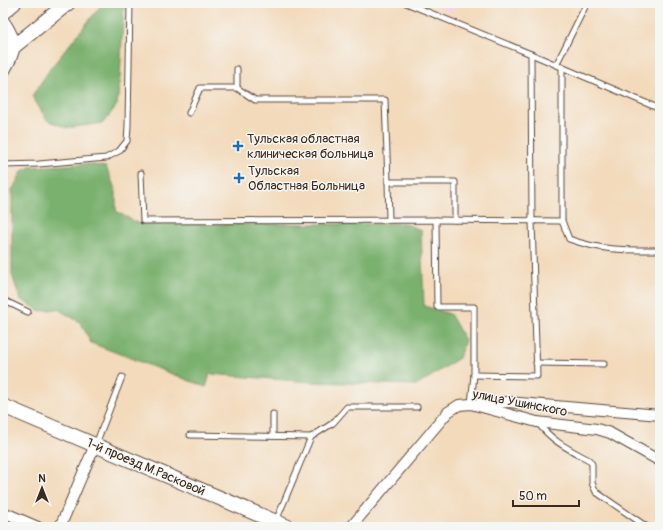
<svg xmlns="http://www.w3.org/2000/svg" width="663" height="530" viewBox="0 0 663 530" font-family="Pangolin,sans-serif">
	<rect width="100%" height="100%" fill="#f6f6f2"/>
	<filter id="ink" filterUnits="userSpaceOnUse"><feTurbulence type="fractalNoise" baseFrequency=".025" numOctaves="2"/><feDisplacementMap in="SourceGraphic" scale="8" xChannelSelector="R" yChannelSelector="G"/><feConvolveMatrix kernelMatrix="1 2 1 2 8 2 1 2 1" color-interpolation-filters="sRGB"/></filter>
	<filter id="wash" filterUnits="userSpaceOnUse"><feTurbulence type="fractalNoise" baseFrequency=".012" numOctaves="4" result="noise"/><feDisplacementMap in="SourceGraphic" scale="16" xChannelSelector="R" yChannelSelector="G"/><feGaussianBlur stdDeviation="0.9" result="paint"/><feColorMatrix in="noise" values="0 0 0 0 0 0 0 0 0 0 0 0 0 0 0 0 0 1.4 0 .05"/><feComposite in="paint" operator="in"/></filter>
	<g filter="url(#wash)">
		<rect width="100%" height="100%" fill="#f3dabb"/>
		<!-- built -->
		<polygon fill="#f4cfdd" points="429,3 460,3 451,12"/>
		<!-- forest -->
		<g fill="#7ab16e" stroke="#5a6e46">
			<polygon points="103,3 124,3 120,78 117,105 103,123 67,128 47,120 32,96 50,69"/>
			<polygon points="87,164 106,167 116,191 116,211 139,224 374,224 403,223 421,230 424,306 450,314 465,340 459,358 418,385 310,382 210,374 206,387 91,343 81,323 58,309 40,311 20,299 12,275 12,191 22,171 30,167"/>
		</g>
	</g>
	<g filter="url(#ink)">
		<g fill="none" stroke-linecap="round" stroke-linejoin="round">
			<defs>
				<g id="lane">
					<polyline points="406,3 531,54 660,109"/>
					<polyline points="556,65 587,3"/>
					<path d="M562,67V221L569,239C602,251 626,250 660,250"/>
					<polyline points="237,69 237,88 255,100 385,100 388,182"/>
					<polyline points="189,113 200,88 237,88"/>
					<polyline points="3,165 39,164 106,158 119,151 127,141 128,126 130,3"/>
					<polyline points="141,173 143,221 436,220 437,307 474,307 474,375 471,404"/>
					<polyline points="389,220 388,182 455,182 455,220"/>
					<polyline points="436,220 562,221"/>
					<polyline points="3,300 28,312"/>
					<polyline points="536,363 604,364"/>
					<polyline points="474,375 537,376 532,221 531,54"/>
					<path d="M537,422C553,442 567,448 589,460L592,464V483L596,492L647,527"/>
					<polyline points="190,435 311,437 333,423 347,407 417,407"/>
					<polyline points="273,436 273,414"/>
					<polyline points="96,444 122,377"/>
					<polyline points="659,455 660,451"/>
					<polyline points="276,521 311,437"/>
				</g>
				<g id="street">
					<polyline points="477,404 508,402 660,415"/>
					<polyline points="3,512 38,527"/>
					<polyline points="60,527 95,445"/>
					<polyline points="351,527 448,412 459,405 471,404 537,422 597,429 610,433 660,461"/>
				</g>
				<g id="secondary">
					<polyline points="3,12 14,3"/>
					<path d="M3,23C17,43 14,50 3,70"/>
					<polyline points="13,47 68,3"/>
					<polyline points="3,406 288,527"/>
				</g>
			</defs>
			<!-- lane casing -->
			<use href="#lane" stroke="#574436" stroke-width="7"/>
			<!-- street casing -->
			<use href="#street" stroke="#574436" stroke-width="12"/>
			<!-- secondary casing -->
			<use href="#secondary" stroke="#574436" stroke-width="16"/>
			<!-- lane -->
			<use href="#lane" stroke="#fff" stroke-width="5"/>
			<!-- street -->
			<use href="#street" stroke="#fff" stroke-width="10"/>
			<!-- secondary -->
			<use href="#secondary" stroke="#fff" stroke-width="14"/>
		</g>
	</g>
	<!-- markers -->
	<g fill="#1f6fb2" stroke="#f6f6f2" stroke-width="1.5">
		<path d="M236 140h4v4h4v4h-4v4h-4v-4h-4v-4h4z"/>
		<path d="M237 172h4v4h4v4h-4v4h-4v-4h-4v-4h4z"/>
	</g>
	<g text-anchor="middle" dominant-baseline="central" stroke-width="3" stroke-linejoin="round" paint-order="stroke">
		<!-- poi labels -->
		<g font-size="13" fill="#3b2a1e" stroke="#f6f6f2" text-anchor="start">
			<text x="247" y="139">Тульская областная<tspan x="247" dy="15">клиническая больница</tspan></text>
			<text x="248" y="171">Тульская<tspan x="248" dy="15">Областная Больница</tspan></text>
		</g>
		<!-- street labels -->
		<g font-size="13" fill="#3b2a1e" stroke="#f6f6f2">
			<text transform="translate(520 403) rotate(11)">улица Ушинского</text>
			<text transform="translate(146 467) rotate(23)">1-й проезд М.Расковой</text>
		</g>
	</g>
	<!-- margin -->
	<rect width="663" height="530" fill="none" stroke="#f6f6f2" stroke-width="16"/>
	<!-- north arrow -->
	<g transform="translate(42 488)" stroke="#f6f6f2" stroke-width="3" paint-order="stroke">
	<path d="M0-3L7 15L0 10L-7 15Z" fill="#3b2a1e"/>
	<text y="-6" font-size="11" font-weight="bold" text-anchor="middle" fill="#3b2a1e">N</text>
	</g>
	<!-- scale -->
	<path d="M513 500v6h66v-6" fill="none" stroke="#3b2a1e" stroke-width="2"/>
	<text x="519" y="500" font-size="12" fill="#3b2a1e" stroke="#f6f6f2" stroke-width="3" paint-order="stroke">50 m</text>
</svg>
